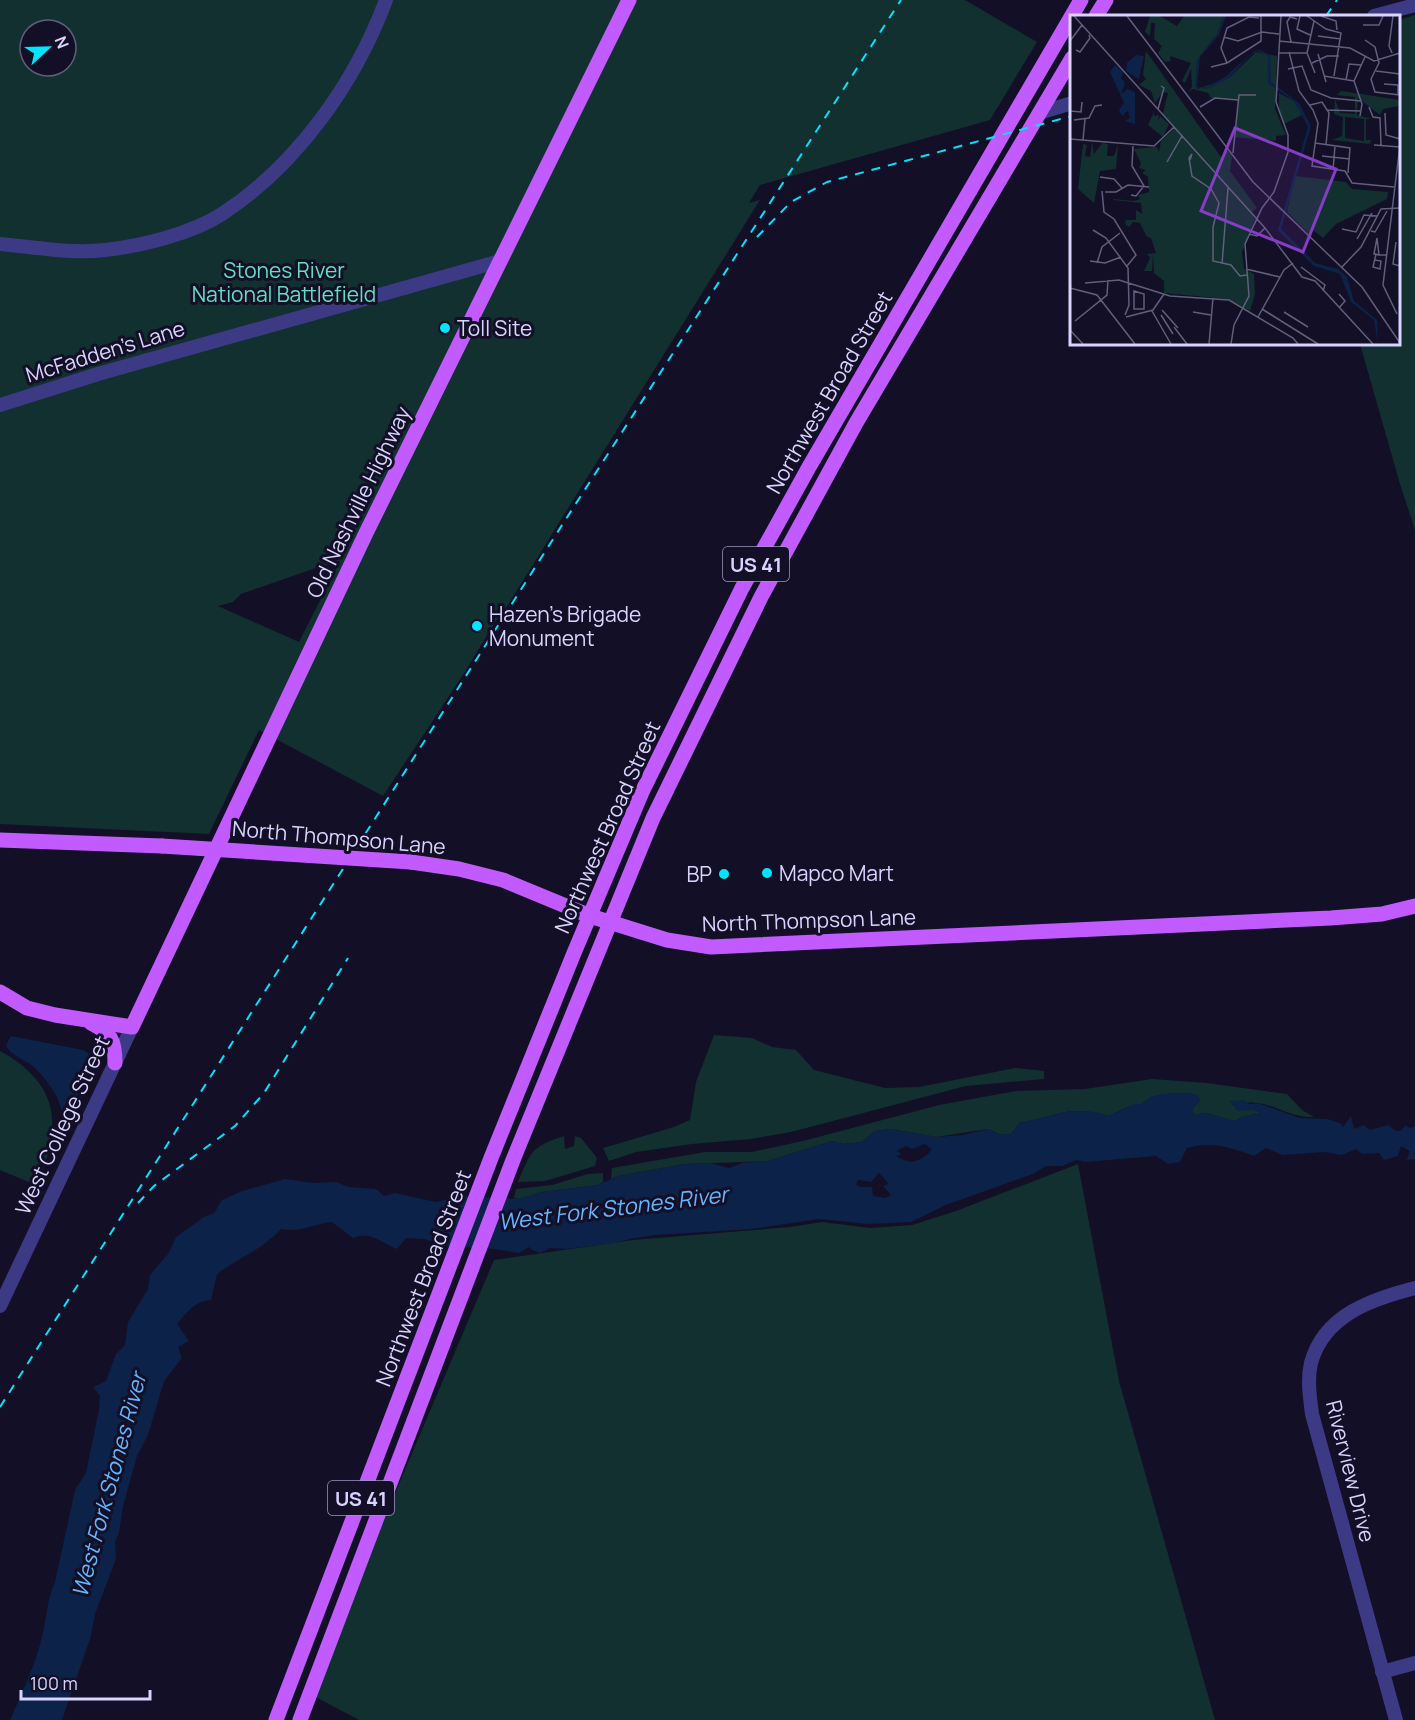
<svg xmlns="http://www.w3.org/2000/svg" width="1415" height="1720" viewBox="0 0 1415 1720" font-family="Manrope,sans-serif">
	<rect width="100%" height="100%" fill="#130f26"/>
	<!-- green -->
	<g fill="#12302f" fill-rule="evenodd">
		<path d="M0,0H965L1037,42L990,120L760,185L749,203L760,200L501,616H499L461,678L383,796L259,730L209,834L0,824ZM30,30H66V66H30ZM340,561L299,642L218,606L233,602L241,594L316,568L323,569L328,565Z"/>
		<polygon points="1415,15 1415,530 1400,484 1360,344 1398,344 1399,20"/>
		<polygon points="714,1035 752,1038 772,1047 796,1050 814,1070 885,1088 919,1087 1015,1068 1044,1071 1044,1079 966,1086 791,1132 751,1139 692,1144 636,1152 609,1161 603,1148 674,1127 690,1120 696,1082"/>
		<path d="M0,1051C60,1084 63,1127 36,1185L0,1170Z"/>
		<path d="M1152,1079L1207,1083L1287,1094L1302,1110L1314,1117C1290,1118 1279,1106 1258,1103C1249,1102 1239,1103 1230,1101L1262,1113L1242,1117L1235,1121L1205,1113L1194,1115L1192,1109L1200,1101L1190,1093L1165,1094L1151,1097L1142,1104L1133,1105L1108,1116L1094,1112L1070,1111L1020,1123L1011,1134L1001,1135L988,1129L936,1137L890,1129L875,1131L862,1142L843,1144L832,1141L768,1161L685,1164L618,1176L611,1179L612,1168L705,1152H751L803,1141L939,1105L1016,1091L1085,1089Z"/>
		<path d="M564,1136L565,1149L574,1146L575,1136L581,1138L597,1158L595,1166L545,1181L518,1182C531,1151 531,1147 564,1136Z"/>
		<polygon points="1078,1164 1119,1381 1215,1720 359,1720 310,1694 494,1260 633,1240 790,1227 822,1222 870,1228 912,1225 956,1211"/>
		<polygon points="603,1173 603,1182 598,1185 542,1192 519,1199 514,1198 516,1189 552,1185 588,1174"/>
	</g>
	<!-- water -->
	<g fill="#0c2248" fill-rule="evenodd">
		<path d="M11,1036L83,1050C91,1054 95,1059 97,1068L74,1113L65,1117C60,1110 60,1102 56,1095C50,1085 43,1076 35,1068C26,1059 11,1057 6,1045Z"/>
		<path d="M1190,1093L1198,1095L1200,1101L1192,1109L1194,1115L1205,1113L1235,1121L1242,1117L1261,1113L1255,1110L1238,1111L1229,1101L1244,1100L1250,1104L1258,1103L1300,1118L1327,1119L1340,1123L1343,1127L1351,1116L1354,1129L1364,1125L1370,1130L1389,1125L1394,1130L1400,1131L1406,1125L1410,1128L1415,1126V1159L1407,1160L1410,1151L1401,1146L1398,1156L1384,1160L1379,1153L1362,1154L1356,1149L1342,1155L1324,1152L1283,1155L1266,1148L1254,1156C1231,1147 1210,1141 1187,1148L1180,1162L1168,1164L1156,1156L1085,1162L1077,1160L1062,1166H1046L1033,1174L946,1205L911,1222L868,1224L819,1219L752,1229L655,1235L630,1239L615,1243L567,1249L550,1248L540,1253L532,1250L529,1247L519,1253L495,1249L445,1246L424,1239L406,1238L397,1249C380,1243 372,1231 353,1238L332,1222C314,1224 299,1233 281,1229C262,1250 238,1258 217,1274L211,1300C195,1301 187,1312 177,1324L189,1341L178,1347L182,1358L164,1381L148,1435L137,1456L123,1506L119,1533L115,1542L116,1559L95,1614L90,1639L62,1720H10C22,1692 37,1662 43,1632C47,1615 47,1599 55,1582L75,1490L86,1473L99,1409L100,1396L93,1387L106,1381L116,1354L125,1345L128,1322L148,1289L150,1275L168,1254L176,1237L204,1217L214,1213L222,1200L242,1191L285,1179L313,1183L336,1182L349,1187L376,1189L384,1196L395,1193L436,1202L461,1196L519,1199L542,1192L598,1185L618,1176L685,1164L710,1163L729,1168L742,1163L768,1161L832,1141L843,1144L862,1142L875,1131L890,1129L936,1137L962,1135L988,1129L1001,1135L1011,1134L1020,1123L1070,1111L1094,1112L1108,1116L1133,1105L1142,1104L1151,1097L1165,1094ZM925,1144L932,1150C919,1162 912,1166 896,1156L902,1154L897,1151L906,1146L912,1149ZM879,1173L889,1184L883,1186L891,1195L885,1198L873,1196L872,1187H861L856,1185L858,1180L871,1182Z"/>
	</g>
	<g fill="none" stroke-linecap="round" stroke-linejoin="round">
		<!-- minor -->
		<g stroke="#3d3a85" stroke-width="14">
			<polyline points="1374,16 1415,5"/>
			<polyline points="1039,113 1072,103"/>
			<path d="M0,244C35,247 70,254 105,250C141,246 191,234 222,214C297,165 355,83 386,0"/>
			<polyline points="0,405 98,374 500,261"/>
			<polyline points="0,1306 132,1027"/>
			<polyline points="1382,1672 1415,1663"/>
			<path d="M1396,1720L1312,1414C1310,1398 1307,1379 1311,1363C1324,1315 1372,1299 1415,1288"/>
		</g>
		<!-- major -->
		<g stroke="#c25bff" stroke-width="15">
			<polyline points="1096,16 1106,0"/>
			<polyline points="0,840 162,846"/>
			<polyline points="411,862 459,869 503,880 590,916 667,940 711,947 1331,918 1382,914 1415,906"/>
			<polyline points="0,992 27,1008 55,1015 132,1027 366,533 629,0"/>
			<path d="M91,1023C111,1033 115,1040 115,1063"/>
			<polyline points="276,1720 491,1158 574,953 642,792 742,588 809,467 1081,0"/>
			<polyline points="300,1720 513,1160 653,818 761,597 856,423 1072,58"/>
		</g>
		<!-- rail -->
		<g stroke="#00e5ff" stroke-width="2" stroke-dasharray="9 8" stroke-linecap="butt">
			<polyline points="1326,16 1337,0"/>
			<polyline points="757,237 791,202 827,182 1072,116"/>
			<polyline points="138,1203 154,1186 235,1126 264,1093 348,958"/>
			<polyline points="0,1407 564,522 901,0"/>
		</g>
		<!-- major-bridge -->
		<polyline stroke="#c25bff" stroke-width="15" points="162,846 411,862"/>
	</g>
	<!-- markers -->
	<g fill="#00e5ff" stroke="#130f26" stroke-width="2">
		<circle cx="445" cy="328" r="6"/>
		<circle cx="477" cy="626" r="6"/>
		<circle cx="767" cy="873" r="6"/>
		<circle cx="724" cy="874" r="6"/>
	</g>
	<g text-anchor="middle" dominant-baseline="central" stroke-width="6" stroke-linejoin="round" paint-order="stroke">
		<!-- shield labels -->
		<g fill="#130f26" stroke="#9e99be" stroke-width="1.5">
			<rect x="723" y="547" width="66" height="34" rx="4.5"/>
			<rect x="328" y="1481" width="66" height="34" rx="4.5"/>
		</g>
		<g font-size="20" font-weight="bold" fill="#d9d4ff">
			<text x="756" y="564">US 41</text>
			<text x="361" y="1498">US 41</text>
		</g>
		<!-- park labels -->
		<g font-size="21" fill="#5fe0c0" stroke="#130f26">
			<text x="284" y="270">Stones River<tspan x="284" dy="24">National Battlefield</tspan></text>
		</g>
		<!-- poi labels -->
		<g font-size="21" fill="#d9d4ff" stroke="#130f26" text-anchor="start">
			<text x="457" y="328">Toll Site</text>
			<text x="489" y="614">Hazen's Brigade<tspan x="489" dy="24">Monument</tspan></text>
			<text x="779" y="873">Mapco Mart</text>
			<text x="712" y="874" text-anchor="end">BP</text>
		</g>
		<!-- street labels -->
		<g font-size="21" fill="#d9d4ff" stroke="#130f26">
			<text transform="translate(105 351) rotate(-17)">McFadden's Lane</text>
			<text transform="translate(829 392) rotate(-60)">Northwest Broad Street</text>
			<text transform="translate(358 502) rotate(-64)">Old Nashville Highway</text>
			<text transform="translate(607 827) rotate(-66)">Northwest Broad Street</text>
			<text transform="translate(339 837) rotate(5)">North Thompson Lane</text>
			<text transform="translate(809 920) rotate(-2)">North Thompson Lane</text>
			<text transform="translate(62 1125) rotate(-65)">West College Street</text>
			<text transform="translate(423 1278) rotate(-69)">Northwest Broad Street</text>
			<text transform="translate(1351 1471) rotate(76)">Riverview Drive</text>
		</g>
		<!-- water labels -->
		<g font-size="22" font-style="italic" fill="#62b6ff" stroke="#130f26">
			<text transform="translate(613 1208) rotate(-7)">West Fork Stones River</text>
			<text transform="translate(109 1485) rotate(-75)">West Fork Stones River</text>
		</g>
	</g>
	<!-- overview -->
	<g transform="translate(1070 15)">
		<rect width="330" height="330" fill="#130f26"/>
		<path d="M80,1H90L107,11L114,1H153L148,18L127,45V74L159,63L186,37L207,41L205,94L216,120L206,121V126L165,122L169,84L141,83L138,78L123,74L118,77L122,72L121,54L115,68L112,66L121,48L100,41L101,46L95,47L88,38L92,31L84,24L85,8H81L80,21L75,17ZM76,36L151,142L158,136L162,141L160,156L187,193L181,198L185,204L172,237L174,254L184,259L185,279L180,296L158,284L94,278V266L84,258L83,239L82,256H74L80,243L77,239L86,238L81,223L77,222L70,208L63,207L59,212L55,209L56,205H66V195L72,199L71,188L43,185L38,189L44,184L64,186L70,184L68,180L79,177L78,162L72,158L76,155L69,153L71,148L64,134L87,132L89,137L91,126L104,114L93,98L98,78L93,77L85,88L81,76L69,70L76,64L73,60ZM271,76L330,85V91L313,94L310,100L288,83L287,100L302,104H296V125H301L300,129L262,125L272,121L273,102L264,99L265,84L270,98L285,99V82L267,80ZM275,102L294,104V126L275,123ZM209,78L224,86L235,103L232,100L214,109L209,97ZM84,97V101L89,100L88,107L90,101L99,109L93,122L78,110ZM22,127L24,139L32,128L38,129L37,141H44L48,129L46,154L30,156L24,188L8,174L13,129L17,130L15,141L20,142ZM225,161L276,167L282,174L318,177L317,184L266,209L253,223L243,215L238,218L217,197Z" fill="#12302f" fill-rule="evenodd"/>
		<path d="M153,1H156L149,20L130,42L127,72H137L155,62L184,36L190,35L200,40L201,67L229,88L241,111L211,214L245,248L268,254L277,262L284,286L307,305L308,329L304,305L281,287L270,259L244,251L208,215L238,112L224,86L198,68V41L188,36L181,39L159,63L137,74L125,72L127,45L148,18ZM66,40L74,41L69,64L56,56L57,48ZM45,50L53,57L51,63L55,68L51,79L58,74L65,77V109L55,106L60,103L58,95L52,101L49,95L54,88L40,57Z" fill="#0c2248"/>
		<path fill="none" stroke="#625e7d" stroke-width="1.5" d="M4,1L195,213L187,221L179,219M57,1L183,167L292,272L330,328M230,1L227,14L240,20M237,1L256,14L271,18L264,61M251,1L266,6L267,15M244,6L237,38L245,58M293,10H309L313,1M248,21L271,24M154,22L168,26L192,17L209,19M295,25L305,32L309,48L301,64L305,77L330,80M0,26L12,10M209,26L280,33L304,46L330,38M221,27L217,7L220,2L227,4M6,35L10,37L20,23L19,20M219,37L229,76L243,95L248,108L242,151L275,156L282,168L324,172M208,38H237M322,38L319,31L323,1M248,39L256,67M157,48L151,33L157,13L179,2L189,3M242,48L257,41H269M141,52L157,48L191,26V1M218,54L232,51L241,75L261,83L291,86M306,56L330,59M254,61L284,66M276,65L279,49L291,50M314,69L328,70V80M240,90L252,87L259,98L256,130M130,92L145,83L168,85M299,92L303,102L310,103L311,130M88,94L94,73L91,71M257,95L291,96M0,96L11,97L12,87M315,98L316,120L330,124M290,101L292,89L284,66L295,42M4,105L19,103L25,91L32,90M0,124L84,131L104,112M13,125L15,104M245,128L280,133L278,158M304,130L330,132M163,138L169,80H186M252,141L280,144M120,145L122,139L119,143L122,161L141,174L149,188L143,212V246L161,250L170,261L177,260M97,147L112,121M263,155L265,131M30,162L44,164L52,173M32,176L34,197L44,204L66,240L57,251M35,177H46L58,170L79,172M61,180L66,181L74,171L62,151L63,131M195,213L232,262L245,266L303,329M272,214L286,217L294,200L307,201M23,215L36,223L58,253L59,290L55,300M301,216L305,217L317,196M287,224L302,198M326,227L323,249L330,251M309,240L307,223L304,239H306L308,240H316M305,245L311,246L310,254L303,252L306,239M20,246L35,248L51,242M27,248L32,232L50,218M152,249L158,173M231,252L255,270L253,276M272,252L291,232L311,194L330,193M176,254L210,262M15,268L49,265L100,281L159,285L223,323L228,329M0,273L27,280L65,329M64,276L74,279V294H64ZM269,293L275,286L269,279M192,294L248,329M92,295L108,313M82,296L101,329M123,297L141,300M214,297L238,312M327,299L313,270L330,130M91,300L103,319M56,302L83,295L94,279M188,302L214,255L223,248M5,306L37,280L38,265M104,312L117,329M0,315L13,329M139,329L143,283M161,329L164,310L179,281L175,229L192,193L204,177L218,137V120L206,87L211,1"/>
		<path fill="#843dc5" fill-opacity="0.15" stroke="#843dc5" stroke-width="3" d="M165,113L266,154L233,237L131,196Z"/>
		<rect width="330" height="330" fill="none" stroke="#d9d4ff" stroke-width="3"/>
	</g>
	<!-- north arrow -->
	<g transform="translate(48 48) rotate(68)"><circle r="28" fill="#130f26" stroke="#625e7d" stroke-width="1.5"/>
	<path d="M0-4.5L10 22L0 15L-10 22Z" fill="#00e5ff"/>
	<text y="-9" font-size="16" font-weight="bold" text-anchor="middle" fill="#d9d4ff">N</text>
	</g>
	<!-- scale -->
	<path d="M21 1690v9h129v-9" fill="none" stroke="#d9d4ff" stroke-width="3"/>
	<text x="30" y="1690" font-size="18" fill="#d9d4ff" stroke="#130f26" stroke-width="4.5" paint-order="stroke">100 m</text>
</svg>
